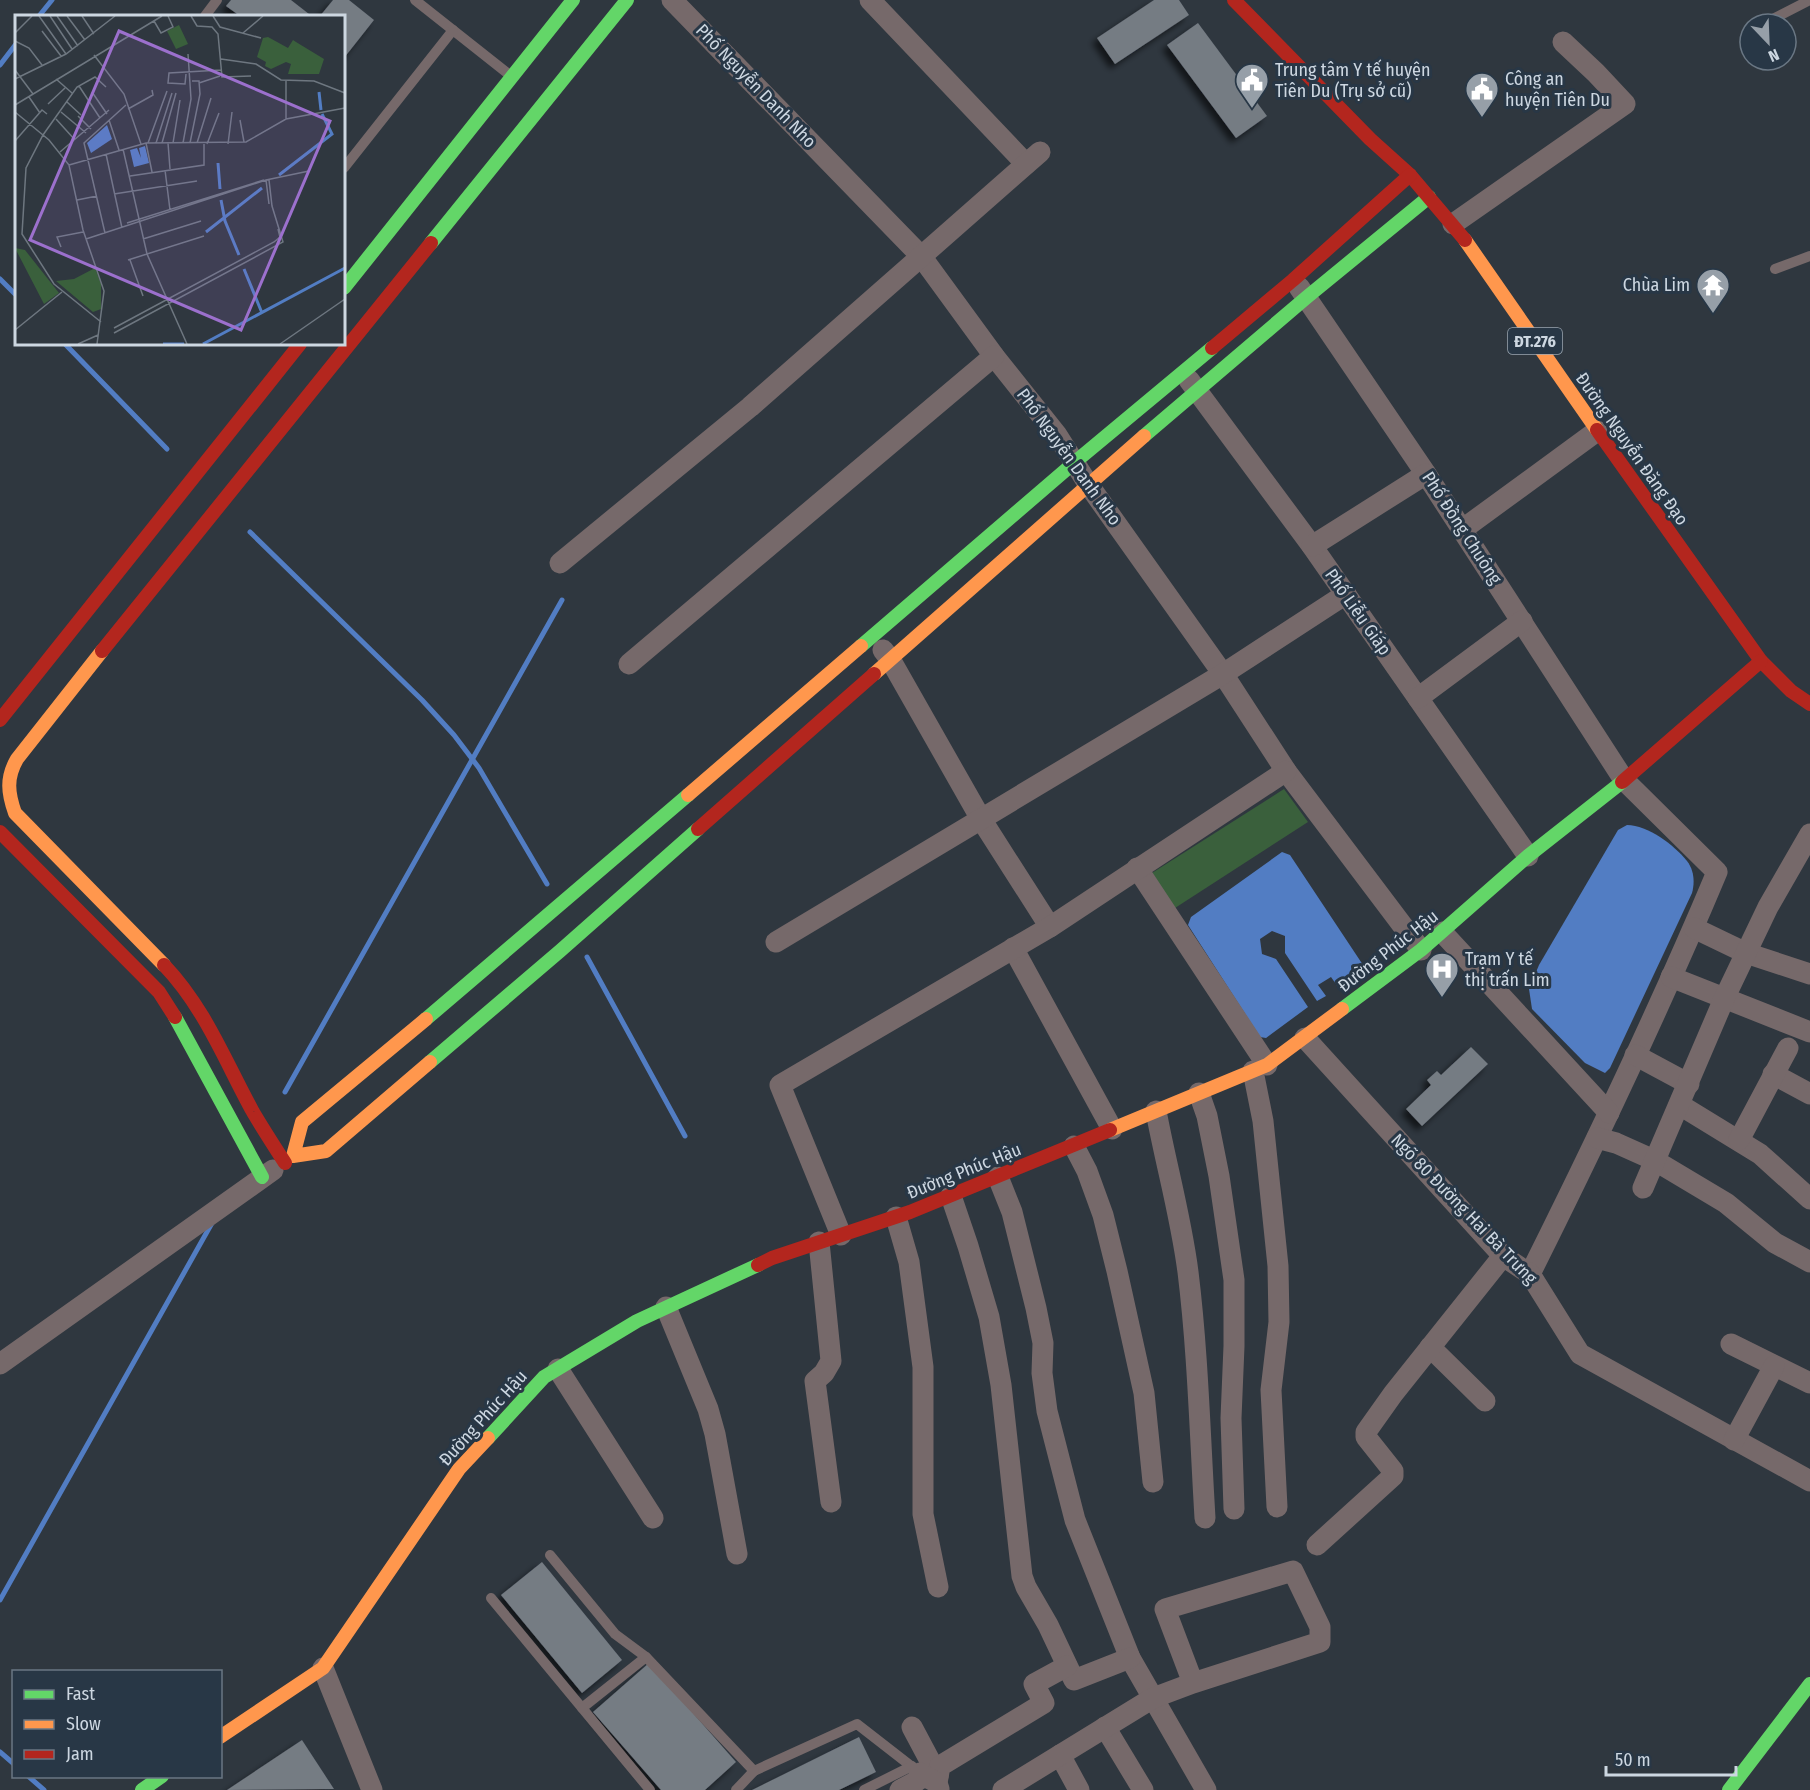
<svg xmlns="http://www.w3.org/2000/svg" width="1810" height="1790" viewBox="0 0 1810 1790" font-family="'Fira Sans Condensed',sans-serif">
	<defs>
		<filter id="shadow"><feDropShadow dx="-5" dy="5" stdDeviation="3" flood-color="#0009"/></filter>
	</defs>
	<rect width="100%" height="100%" fill="#2f373f"/>
	<!-- green -->
	<polygon fill="#3a603c" points="1284,789 1308,822 1175,908 1152,873"/>
	<!-- water -->
	<g fill="#527dc3">
		<path d="M1627,825C1648,825 1674,845 1687,861C1694,870 1695,882 1692,893L1610,1068L1605,1073L1585,1063L1532,1009L1529,989L1539,965L1618,830Z"/>
		<polygon points="1282,852 1290,855 1363,965 1361,972 1338,987 1331,977 1318,985 1326,996 1317,1001 1285,953 1285,936 1272,931 1260,939 1262,954 1276,959 1308,1007 1266,1038 1260,1037 1188,925 1191,917"/>
	</g>
	<g fill="none" stroke-linecap="round" stroke-linejoin="round">
		<!-- stream -->
		<g stroke="#527dc3" stroke-width="5">
			<polyline points="39,16 52,0"/>
			<polyline points="0,65 16,44"/>
			<polyline points="0,279 16,295"/>
			<polyline points="65,344 167,449"/>
			<polyline points="250,532 422,700 454,735 479,768 547,884"/>
			<polyline points="587,957 685,1136"/>
			<polyline points="285,1092 562,600"/>
			<polyline points="0,1600 212,1223"/>
			<polyline points="0,1752 14,1764"/>
			<polyline points="28,1776 44,1790"/>
		</g>
	</g>
	<!-- building -->
	<g fill="#747b83" filter="url(#shadow)">
		<polygon points="231,0 291,0 309,14 307,16 240,16 226,6"/>
		<polygon points="333,0 349,0 374,20 344,58 344,16 320,16"/>
		<polygon points="1154,0 1179,0 1189,15 1115,64 1097,38"/>
		<polygon points="1198,23 1267,116 1236,138 1167,45"/>
		<polygon points="1471,1047 1488,1064 1422,1126 1406,1109 1431,1085 1427,1080 1437,1071 1441,1075"/>
		<polygon points="542,1562 622,1660 582,1693 501,1595"/>
		<polygon points="649,1663 736,1762 705,1790 661,1790 593,1712"/>
		<polygon points="859,1737 876,1772 839,1790 752,1790"/>
		<polygon points="302,1740 334,1789 227,1790"/>
	</g>
	<g fill="none" stroke-linecap="round" stroke-linejoin="round">
		<!-- lane -->
		<g stroke="#76696a" stroke-width="10">
			<polyline points="415,0 511,76"/>
			<polyline points="205,16 217,0"/>
			<polyline points="1763,24 1810,0"/>
			<polyline points="344,168 453,30"/>
			<polyline points="1775,269 1810,256"/>
			<polyline points="550,1555 615,1634 646,1657 754,1771 857,1724 920,1773"/>
			<polyline points="491,1598 650,1790"/>
			<polyline points="582,1708 646,1657"/>
			<polyline points="736,1790 754,1771"/>
			<polyline points="864,1790 912,1766"/>
		</g>
		<!-- street -->
		<g stroke="#76696a" stroke-width="21">
			<polyline points="672,0 921,256 994,356 1057,435 1088,484 1223,674 1286,771 1421,950"/>
			<polyline points="870,0 1026,164"/>
			<polyline points="1453,224 1625,104 1596,73 1563,42"/>
			<path d="M1299,287L1426,474L1624,780L1717,872C1660,1008 1596,1142 1530,1274"/>
			<polyline points="1189,380 1312,546 1528,856"/>
			<polyline points="1463,529 1597,431"/>
			<polyline points="1312,546 1426,474"/>
			<polyline points="560,563 750,407 1040,152"/>
			<polyline points="883,650 890,659 981,819 1050,927"/>
			<polyline points="629,664 994,356"/>
			<polyline points="1418,698 1522,621"/>
			<polyline points="1137,868 1267,1065"/>
			<polyline points="1694,928 1746,953 1810,974"/>
			<polyline points="1442,932 1609,1113"/>
			<polyline points="776,942 1223,674 1346,594"/>
			<polyline points="1013,948 1112,1129"/>
			<polyline points="1671,977 1810,1032"/>
			<polyline points="1305,1038 1503,1256 1530,1274 1580,1354 1810,1481"/>
			<polyline points="1635,1055 1689,1084"/>
			<polyline points="1253,1071 1263,1121 1278,1266 1279,1322 1271,1390 1277,1507"/>
			<polyline points="1773,1074 1810,1094"/>
			<polyline points="1199,1093 1207,1116 1219,1176 1234,1280 1234,1346 1231,1418 1234,1509"/>
			<polyline points="1680,1105 1760,1154 1810,1199"/>
			<path d="M1156,1111C1166,1165 1181,1217 1188,1272C1198,1353 1200,1436 1205,1518"/>
			<polyline points="1597,1138 1616,1143 1654,1160 1726,1203 1775,1243 1810,1262"/>
			<polyline points="1739,1140 1788,1048"/>
			<polyline points="1074,1146 1087,1171 1103,1215 1117,1271 1144,1393 1153,1482"/>
			<polyline points="998,1177 1012,1212 1036,1308 1043,1343 1042,1373 1047,1411 1075,1520 1130,1658 1206,1790"/>
			<polyline points="1643,1188 1724,999 1768,907 1810,834"/>
			<polyline points="951,1196 968,1246 989,1317 1001,1385 1022,1576 1026,1587 1048,1625 1074,1680 1130,1658"/>
			<polyline points="896,1217 909,1262 923,1367 923,1514 938,1587"/>
			<polyline points="841,1235 780,1085 1050,927 1286,771"/>
			<polyline points="819,1242 831,1361 824,1373 815,1381 831,1502"/>
			<polyline points="666,1307 708,1409 715,1434 737,1554"/>
			<polyline points="1731,1344 1810,1383"/>
			<polyline points="1430,1347 1485,1401"/>
			<polyline points="0,1364 273,1170"/>
			<polyline points="558,1369 653,1518"/>
			<polyline points="1734,1440 1774,1366"/>
			<polyline points="1317,1545 1393,1476 1393,1471 1366,1437 1366,1432 1393,1394 1503,1256"/>
			<polyline points="323,1668 372,1790"/>
			<polyline points="912,1727 938,1776"/>
			<polyline points="1105,1727 1143,1790"/>
			<polyline points="1060,1755 1079,1790"/>
			<polyline points="937,1783 940,1766 1044,1703 1034,1684 1067,1666"/>
			<polyline points="900,1790 917,1781 920,1773 937,1783 939,1789"/>
			<polyline points="1003,1790 1153,1698 1193,1683 1320,1642 1320,1627 1293,1571 1165,1609 1193,1683"/>
		</g>
		<!-- fast -->
		<g stroke="#63d668" stroke-width="14">
			<polyline points="431,243 627,0"/>
			<polyline points="344,288 573,0"/>
			<polyline points="1144,436 1307,297 1429,197"/>
			<polyline points="861,646 1075,462 1212,348"/>
			<polyline points="1342,1009 1421,950 1528,856 1622,782"/>
			<polyline points="175,1017 262,1177"/>
			<polyline points="426,1019 688,795"/>
			<polyline points="430,1062 560,951 698,829"/>
			<polyline points="488,1438 544,1377 637,1321 758,1265"/>
			<polyline points="142,1790 162,1776"/>
			<polyline points="1729,1790 1810,1684"/>
		</g>
		<!-- slow -->
		<g stroke="#ff974d" stroke-width="14">
			<polyline points="1465,240 1597,430"/>
			<path d="M102,651L17,759C6,778 8,793 15,813L164,965"/>
			<polyline points="874,674 1144,436"/>
			<polyline points="688,795 861,646"/>
			<polyline points="426,1019 302,1122 293,1156 326,1151 430,1062"/>
			<polyline points="1110,1130 1267,1065 1342,1009"/>
			<polyline points="220,1737 323,1668 459,1469 488,1438"/>
		</g>
		<!-- jam -->
		<g stroke="#b3261e" stroke-width="14">
			<polyline points="1234,0 1370,139 1410,175 1465,240"/>
			<polyline points="1212,348 1293,280 1410,175"/>
			<polyline points="1597,430 1761,661 1791,691 1810,704"/>
			<polyline points="102,651 431,243"/>
			<polyline points="0,720 300,344"/>
			<polyline points="1622,782 1761,661"/>
			<polyline points="698,829 874,674"/>
			<polyline points="0,832 159,992 175,1017"/>
			<path d="M164,965C205,1008 225,1061 253,1112C263,1129 274,1146 285,1163"/>
			<polyline points="758,1265 772,1258 910,1212 1110,1130"/>
		</g>
	</g>
	<!-- icons -->
	<defs>
		<symbol id="civic-pin" viewBox="-11 -11 22 30"><path d="M0 17L-7.5 6A9.5 9.5 0 1 1 7.5 6Z" fill="#969fa8" stroke="#283746"/><path d="M-.6-6.5H3V-4.5H.6V-3L4-1V1h2V6H-6V1h2V-1L-.6-3ZM-1.2 2.5V6h2.4V2.5Z" fill="#fff"/></symbol>
		<symbol id="temple-pin" viewBox="-11 -11 22 30"><path d="M0 17L-7.5 6A9.5 9.5 0 1 1 7.5 6Z" fill="#969fa8" stroke="#283746"/><path d="M0-6L5-2H3V0L6.5 2.5H4V6H1.5V3h-3V6H-4V2.5H-6.5L-3 0V-2H-5Z" fill="#fff"/></symbol>
		<symbol id="hospital-pin" viewBox="-11 -11 22 30"><path d="M0 17L-7.5 6A9.5 9.5 0 1 1 7.5 6Z" fill="#969fa8" stroke="#283746"/><path d="M-5-5h3v3.5h4V-5h3V5h-3V1.5h-4V5h-3Z" fill="#fff"/></symbol>
	</defs>
	<g fill-rule="evenodd">
		<use href="#civic-pin" x="1233" y="61" width="38" height="52"/>
		<use href="#civic-pin" x="1463" y="70" width="38" height="52"/>
		<use href="#temple-pin" x="1694" y="266" width="38" height="52"/>
		<use href="#hospital-pin" x="1423" y="950" width="38" height="52"/>
	</g>
	<g text-anchor="middle" dominant-baseline="central" stroke-width="6" stroke-linejoin="round" paint-order="stroke">
		<!-- shield labels -->
		<rect fill="#283746" stroke="#9ca7b2" stroke-width="1.5" x="1508" y="328" width="54" height="26" rx="4.5"/>
		<g font-size="16" font-weight="bold" fill="#cdd7e1">
			<text x="1535" y="341">ĐT.276</text>
		</g>
		<!-- poi labels -->
		<g font-size="18" fill="#cdd7e1" stroke="#283746" text-anchor="start">
			<text x="1275" y="70">Trung tâm Y tế huyện<tspan x="1275" dy="21">Tiên Du (Trụ sở cũ)</tspan></text>
			<text x="1505" y="79">Công an<tspan x="1505" dy="21">huyện Tiên Du</tspan></text>
			<text x="1690" y="285" text-anchor="end">Chùa Lim</text>
			<text x="1465" y="959">Trạm Y tế<tspan x="1465" dy="21">thị trấn Lim</tspan></text>
		</g>
		<!-- street labels -->
		<g font-size="18" fill="#cdd7e1" stroke="#283746">
			<text transform="translate(756 86) rotate(46)">Phố Nguyễn Danh Nho</text>
			<text transform="translate(1632 449) rotate(55)">Đường Nguyễn Đăng Đạo</text>
			<text transform="translate(1069 457) rotate(54)">Phố Nguyễn Danh Nho</text>
			<text transform="translate(1462 528) rotate(57)">Phố Đồng Chuông</text>
			<text transform="translate(1358 612) rotate(55)">Phố Liễu Giáp</text>
			<text transform="translate(1388 951) rotate(-38)">Đường Phúc Hậu</text>
			<text transform="translate(964 1171) rotate(-22)">Đường Phúc Hậu</text>
			<text transform="translate(1464 1209) rotate(46)">Ngõ 80 Đường Hai Bà Trưng</text>
			<text transform="translate(483 1418) rotate(-48)">Đường Phúc Hậu</text>
		</g>
	</g>
	<!-- overview -->
	<g transform="translate(15 15)">
		<rect width="330" height="330" fill="#2f373f"/>
		<path d="M164,10L173,29L161,34L152,16ZM253,22L273,33L278,25L281,27L309,44L304,59H273L276,49L271,47L256,54L250,51L251,47L242,42L248,23ZM0,233L10,235L44,278L29,289ZM80,253L86,269V294L78,297L41,266L59,264Z" fill="#3a603c"/>
		<path d="M92,110L97,124L76,138L72,128ZM130,131L134,148L119,152L115,135L122,133L126,143L124,133Z" fill="#527dc3"/>
		<path fill="none" stroke="#527dc3" stroke-width="3" d="M304,77L306,95M203,148L205,174M264,160L317,119L307,99M206,185L210,206L224,240M191,217L247,173M229,254L247,298M148,329H169M188,329L330,253"/>
		<path fill="none" stroke="#6e7780" stroke-width="1.5" d="M24,1L51,39M35,1L57,34M42,1L63,31M52,1L70,25M67,1L79,19M176,1L182,11L197,12L203,19L207,62L236,61M198,1L205,12L246,23M139,6L146,18L158,12L153,1M27,16L46,41M0,18L17,1M228,18L248,1M0,26L14,33L27,50M79,40L109,79L126,129M206,44L241,49L266,65L299,66L330,78M0,55L18,79M171,59L170,69L153,68L154,58L206,55M0,64L51,39L100,1M41,64L57,78M184,68L205,61M64,71L85,103M77,77L92,99M14,82L25,98M52,87L66,100M33,89L50,73M0,90L147,1M113,94L138,80L137,75M0,97L34,125L54,150L68,215L89,276L82,329M46,97L71,118M63,101L76,114M41,104L60,125M271,104V65M94,105L104,135M225,105L229,127M0,126L27,95L32,99M131,128L137,157M133,128L152,76M141,128L157,78M147,128L161,78M153,128L155,154M158,128L165,85M168,128L176,84L173,39M175,128L185,79L184,66H177M182,128L196,83M192,129L204,98M213,129L217,97M108,134L132,239L172,329M45,137L94,95M91,139L107,213M54,150L131,128L231,127L271,104L330,93M150,155L155,195M115,161L189,150V129M251,165L254,189M99,179L182,166M62,185L82,181M112,208L249,165M90,218L69,128L111,90M71,224L251,165L294,156M128,224L186,206M46,232L42,222L68,217M113,245L189,221M115,245L128,281M86,307L39,269L7,219L11,153L28,120L62,72L80,62L91,72M99,313L259,227L265,222L263,214M0,315L47,277M99,318L268,227L257,191L254,165M63,329L83,320M265,329L330,284"/>
		<path fill="#9c70cd" fill-opacity="0.15" stroke="#9c70cd" stroke-width="3" d="M104,16L315,106L226,315L15,225Z"/>
		<rect width="330" height="330" fill="none" stroke="#cdd7e1" stroke-width="3"/>
	</g>
	<!-- legend -->
	<rect x="12" y="1670" width="210" height="108" fill="#283746" stroke="#6a7784" stroke-width="1.5"/>
	<rect x="24" y="1690" width="30" height="9" fill="#63d668" stroke="#6a7784" stroke-width="1.5"/>
	<text x="66" y="1700" font-size="18" fill="#cdd7e1">Fast</text>
	<rect x="24" y="1720" width="30" height="9" fill="#ff974d" stroke="#6a7784" stroke-width="1.5"/>
	<text x="66" y="1730" font-size="18" fill="#cdd7e1">Slow</text>
	<rect x="24" y="1750" width="30" height="9" fill="#b3261e" stroke="#6a7784" stroke-width="1.5"/>
	<text x="66" y="1760" font-size="18" fill="#cdd7e1">Jam</text>
	<!-- north arrow -->
	<g transform="translate(1768 42) rotate(157)"><circle r="28" fill="#283746" stroke="#6a7784" stroke-width="1.5"/>
	<path d="M0-4.5L10 22L0 15L-10 22Z" fill="#969fa8"/>
	<text y="-9" font-size="16" font-weight="bold" text-anchor="middle" fill="#cdd7e1">N</text>
	</g>
	<!-- scale -->
	<path d="M1606 1766v9h130v-9" fill="none" stroke="#cdd7e1" stroke-width="3"/>
	<text x="1615" y="1766" font-size="18" fill="#cdd7e1" stroke="#283746" stroke-width="4.5" paint-order="stroke">50 m</text>
</svg>
